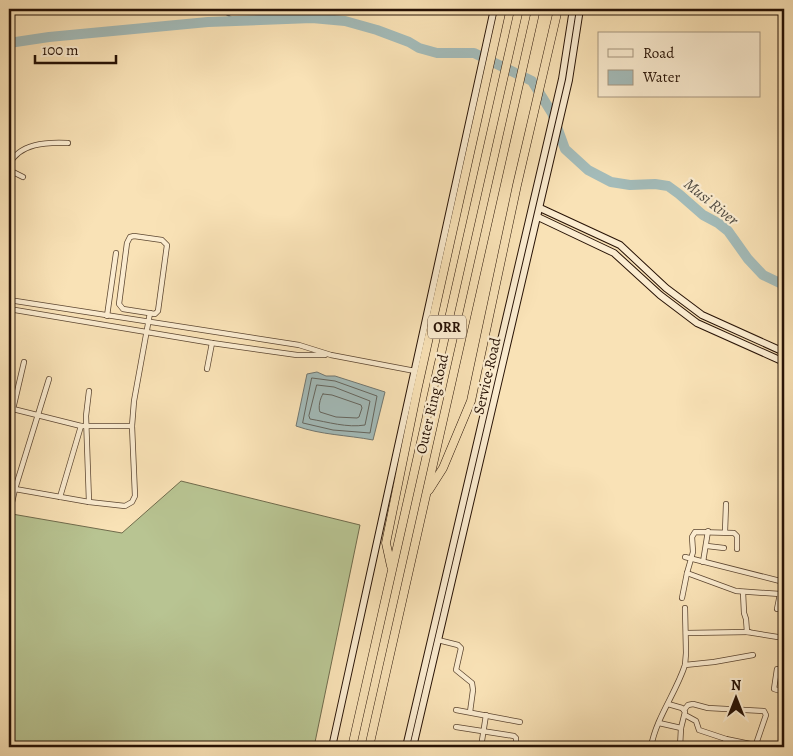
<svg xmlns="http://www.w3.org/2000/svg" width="793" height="756" viewBox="0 0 793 756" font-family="Alegreya,serif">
	<rect width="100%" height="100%" fill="#f9e2b6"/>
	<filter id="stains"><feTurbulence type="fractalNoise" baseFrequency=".004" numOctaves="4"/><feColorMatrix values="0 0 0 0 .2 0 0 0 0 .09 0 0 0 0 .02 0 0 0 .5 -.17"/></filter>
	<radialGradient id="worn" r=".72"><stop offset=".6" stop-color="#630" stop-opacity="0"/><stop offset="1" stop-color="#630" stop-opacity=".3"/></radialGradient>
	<!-- grass -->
	<polygon fill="#b8c492" stroke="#706b4c" points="181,481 360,525 314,747 9,747 9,535 12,514 122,533"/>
	<!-- water -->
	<path fill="#a3bbb9" stroke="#717771" d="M317,372L326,376H335L385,392L373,440C347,435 321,435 296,426L307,374Z"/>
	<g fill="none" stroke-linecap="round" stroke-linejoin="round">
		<!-- shore -->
		<g stroke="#65665f" stroke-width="1">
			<polygon points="312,378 335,381 377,396 370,433 333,430 303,423"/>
			<path d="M317,385L334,387L370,401L365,425C347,428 328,422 310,419L309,416Z"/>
			<path d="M323,394L332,395L361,405L362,408L359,417L357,418L336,417L320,412C318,408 320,398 323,394Z"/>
		</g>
		<!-- stream -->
		<polyline stroke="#717771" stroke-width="2" points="218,9 237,21"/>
		<!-- river -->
		<polyline stroke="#a3bbb9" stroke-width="10" points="9,43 49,37 208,22 312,18 345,21 377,30 409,42 419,48 437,53 474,53 532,81 552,113 565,149 588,170 611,182 630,185 655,184 668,186 679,194 703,215 718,223 728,231 748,259 763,275 784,285"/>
		<defs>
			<g id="minor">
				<path d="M9,165C19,143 47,142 68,143"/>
				<polyline points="9,170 23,177"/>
				<polygon points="134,236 162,240 167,245 158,311 155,314 123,309 119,304 127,243 130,237"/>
				<polyline points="9,300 299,345 331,355 415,371"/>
				<polyline points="9,309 212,343 297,355 325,355"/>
				<polyline points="107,316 116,253"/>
				<polyline points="207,369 212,343"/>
				<polyline points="89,391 86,416 89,502"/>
				<polyline points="9,408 81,426 132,426"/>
				<polyline points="13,409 24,362"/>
				<polyline points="15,489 89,502 125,506 132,502 135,496 132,426 134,401 150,313"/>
				<polyline points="60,497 81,426"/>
				<polyline points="9,516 15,489 49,379"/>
				<polyline points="725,532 726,504"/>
				<polyline points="707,546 724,548"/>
				<polyline points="737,549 737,536 734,533 695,532 692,537 693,552 687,573 736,591 780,594 784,592"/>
				<polyline points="685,557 784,582"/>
				<polyline points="703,562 708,531"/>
				<polyline points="743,592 744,613 746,619 747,632 784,638"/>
				<polyline points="682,598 687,573"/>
				<polyline points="777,609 780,594"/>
				<polyline points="686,633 749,632"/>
				<polyline points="438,640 458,645 461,648 456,670 472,683 473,690 470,712"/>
				<polyline points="685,665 686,653 685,608"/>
				<polyline points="777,669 774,689 784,692"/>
				<polyline points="668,704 682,708 685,712 681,728 680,747"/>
				<polyline points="456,710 520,722"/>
				<polyline points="684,710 688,705 693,704 708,708 764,711 766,715 755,747"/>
				<polyline points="685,715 696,721 699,730 726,739 765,747"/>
				<polyline points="659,723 681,728"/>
				<polyline points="456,727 514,736 516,738 516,747"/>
				<polyline points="481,747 486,715"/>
				<path d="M651,747C656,718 676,693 685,665L714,662L753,655"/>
				<polyline points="707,747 710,746 719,747"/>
				<polyline points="724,747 726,739"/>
			</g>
			<g id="secondary">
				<polyline points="540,208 620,245 666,288 702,315 784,352"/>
				<polyline points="538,217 614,253 660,295 697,323 784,362"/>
				<polyline points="332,747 494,9"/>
				<polyline points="406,747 562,79 573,9"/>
				<polyline points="413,747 569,80 580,9"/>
			</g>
			<g id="motorway">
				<polyline points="429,490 443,468 471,401 517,185 558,9"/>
				<polyline points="391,566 386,543 417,391 502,9"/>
				<polyline points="352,747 519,9"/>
				<polyline points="369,747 536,9"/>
			</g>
		</defs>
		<!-- minor casing -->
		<use href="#minor" stroke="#5c4631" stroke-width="6"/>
		<!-- secondary casing -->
		<use href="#secondary" stroke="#271205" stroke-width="8"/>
		<!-- motorway casing -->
		<use href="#motorway" stroke="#271205" stroke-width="9"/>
		<!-- minor -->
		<use href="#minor" stroke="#fbecd0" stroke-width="4.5"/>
		<!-- secondary -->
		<use href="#secondary" stroke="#fbecd0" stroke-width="6"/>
		<!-- motorway -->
		<use href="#motorway" stroke="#f9e2b6" stroke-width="8"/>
	</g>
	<g text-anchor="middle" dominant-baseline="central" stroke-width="4.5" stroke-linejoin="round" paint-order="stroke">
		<!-- shield labels -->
		<rect fill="#fbecd0" stroke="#675342" stroke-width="1" x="428" y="315.5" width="38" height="23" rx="4"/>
		<g font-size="14" font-weight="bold" fill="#271205">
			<text x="447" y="327">ORR</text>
		</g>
		<!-- street labels -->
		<g font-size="15" fill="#271205" stroke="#fbecd0">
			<text transform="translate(487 376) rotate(-77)">Service Road</text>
			<text transform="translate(432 404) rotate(-77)">Outer Ring Road</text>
		</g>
		<!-- water labels -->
		<g font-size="16" font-style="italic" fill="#524d44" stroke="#fbecd0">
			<text transform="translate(711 202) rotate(39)">Musi River</text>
		</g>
	</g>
	<!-- margin -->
	<rect width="793" height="756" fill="none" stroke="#f9e2b6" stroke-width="30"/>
	<rect x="10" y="10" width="773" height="736" fill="none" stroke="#271205" stroke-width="2.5"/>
	<rect x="15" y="15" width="763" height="726" fill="none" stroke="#271205"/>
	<!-- legend -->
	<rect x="598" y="32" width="162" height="65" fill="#fbecd0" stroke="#a6957f"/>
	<rect x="608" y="49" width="25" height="8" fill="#fbecd0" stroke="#a6957f"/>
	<text x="643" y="58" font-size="15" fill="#271205">Road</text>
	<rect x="608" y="70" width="25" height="15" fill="#a3bbb9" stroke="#a6957f"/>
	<text x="643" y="82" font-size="15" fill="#271205">Water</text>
	<!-- north arrow -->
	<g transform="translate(736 698)" stroke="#fbecd0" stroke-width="4" paint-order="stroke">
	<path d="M0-4L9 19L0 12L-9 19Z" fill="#271205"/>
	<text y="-8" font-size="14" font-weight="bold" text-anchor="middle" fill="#271205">N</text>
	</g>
	<!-- scale -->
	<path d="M35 55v8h81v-8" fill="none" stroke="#271205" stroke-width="2.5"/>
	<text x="42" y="55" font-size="15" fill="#271205" stroke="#fbecd0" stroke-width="4" paint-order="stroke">100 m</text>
	<rect width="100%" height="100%" filter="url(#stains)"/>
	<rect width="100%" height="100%" fill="url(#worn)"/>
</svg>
